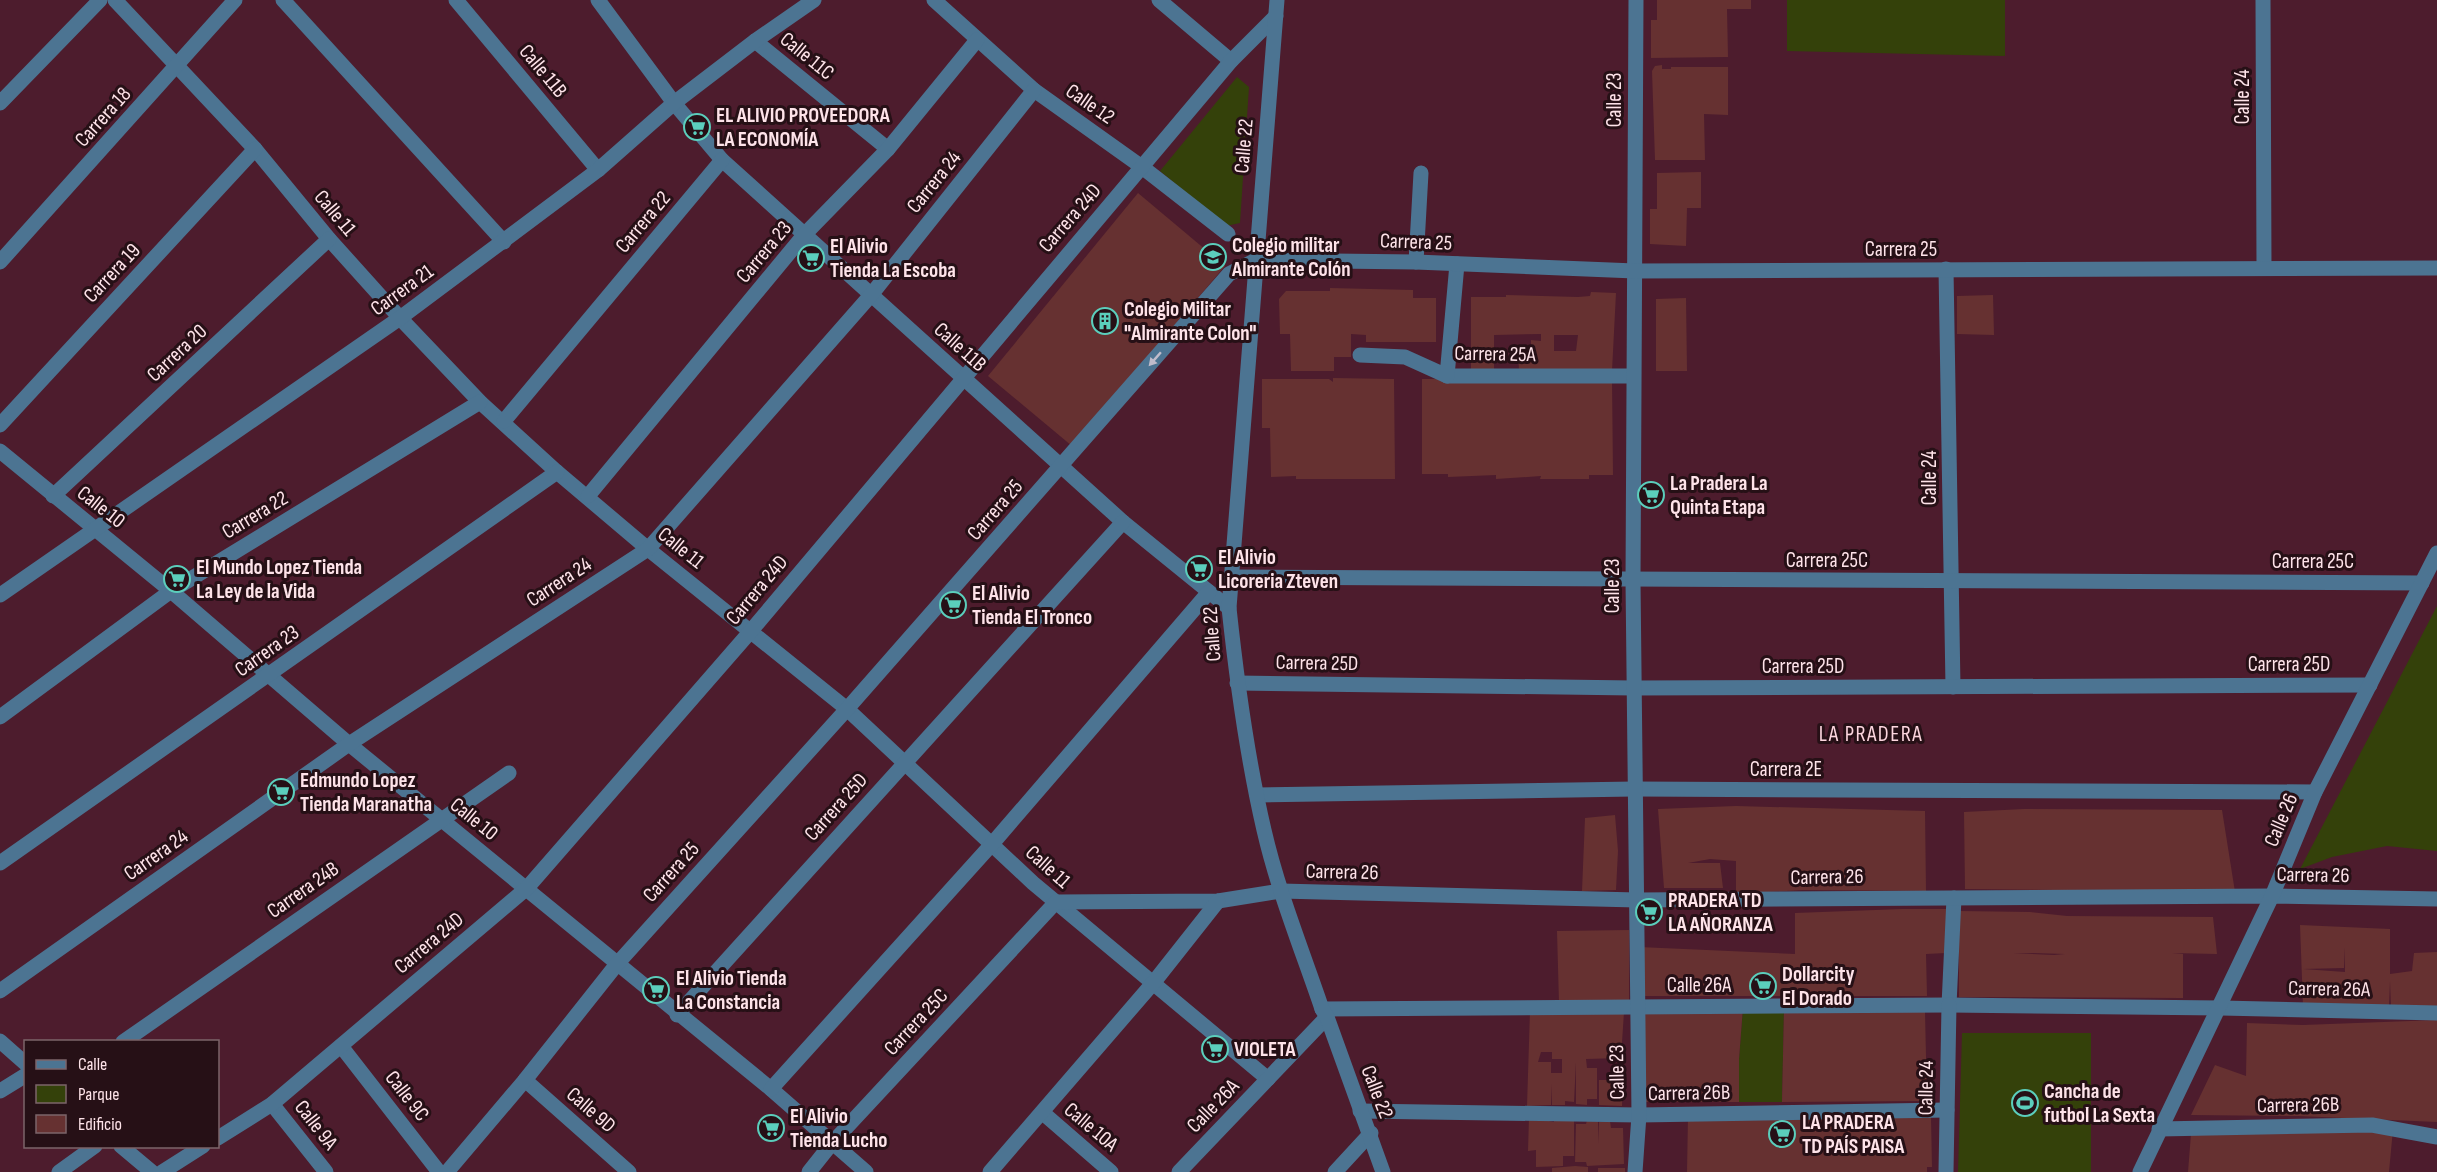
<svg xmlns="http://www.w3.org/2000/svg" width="2437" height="1172" font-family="'Sofia Sans Condensed',sans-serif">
<rect width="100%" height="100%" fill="#4d1c2d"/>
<g fill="#34410a">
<path d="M1787 0H2005V56L1787 51Z"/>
<path d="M1237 77 1249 87 1240 223 1226 226 1160 171Z"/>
<path d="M2437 606V851L2387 846 2332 857 2300 869Z"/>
<path d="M1743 1007 1784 1010 1782 1102H1739V1059Z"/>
<path d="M1962 1033H2091V1172H1958Z"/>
</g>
<g fill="#663131" fill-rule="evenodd">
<path d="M1657 0H1751V9H1727L1728 57 1651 58V20H1657Z"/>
<path d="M1662 65V69H1671V67H1728V115L1704 114 1705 160H1655L1652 71 1655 66Z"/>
<path d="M1701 172V208H1687L1686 246 1650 244V209H1657V173Z"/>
<path d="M1138 193 1225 266 1072 446 988 376Z"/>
<path d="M1330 288 1413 290V298H1436V342H1366V335L1351 334V357H1334V371H1291L1290 334H1280L1279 299 1286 291H1330Z"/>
<path d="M1591 292 1616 293 1612 371 1519 372 1518 346H1531V340L1541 341V334L1494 335V371L1471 370V297H1506V295L1578 297 1590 296ZM1554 335H1578L1576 351H1554Z"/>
<path d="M1993 295 1994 335 1957 334V296Z"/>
<path d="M1686 298 1687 371H1656V299Z"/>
<path d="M1333 378 1394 379 1395 479H1296V476L1271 477 1270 428H1262V379H1329L1333 382Z"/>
<path d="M1612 378 1613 475H1589V479H1540L1541 476 1496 479V475L1448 477V474H1422V379Z"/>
<path d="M1736 806 1925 811 1926 891 1803 890 1736 894V861L1710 859 1688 863H1720L1723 888H1664L1658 809Z"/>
<path d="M2024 809 2222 810 2235 892 1965 889 1964 812Z"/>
<path d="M1615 815 1618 851 1616 890 1582 891 1585 818Z"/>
<path d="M1902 909H1946V953L1926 954 1927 996H1640L1639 947 1795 954V913Z"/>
<path d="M1959 911 2030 912 2067 916 2213 917 2217 954 2172 953 2183 954V998L1959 997ZM2013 953H2031L2065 954 2054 955Z"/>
<path d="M2300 925 2390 929V974L2412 971 2414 953 2437 952V1009L2391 1007 2390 981 2389 1007 2303 1006ZM2345 947V972L2303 969 2344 968Z"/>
<path d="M1629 930V1003H1559L1557 931Z"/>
<path d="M1743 1007 1739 1059V1102H1643L1639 1008Z"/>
<path d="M1784 1010 1925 1012 1927 1101 1782 1102Z"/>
<path d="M1530 1011 1624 1012 1621 1058 1586 1059 1587 1068H1597V1099H1587V1105L1576 1104V1062L1574 1102 1565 1101V1105H1552L1551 1084V1105L1527 1106ZM1541 1052H1552V1059H1562V1073H1551V1062H1538Z"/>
<path d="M2437 1020V1122L2298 1116 2191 1115 2215 1065 2246 1076 2247 1023 2303 1025Z"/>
<path d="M1599 1080H1623L1622 1106 1599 1105Z"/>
<path d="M1688 1116 1931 1117 1932 1167H1927V1172H1687Z"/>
<path d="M1529 1117 1554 1122V1119L1574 1118V1156H1563V1166L1536 1167V1150L1528 1151Z"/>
<path d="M1587 1120 1598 1121V1144L1599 1122 1610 1121 1611 1128H1623L1624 1164 1587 1166 1586 1162H1575L1576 1124H1586Z"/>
<path d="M2393 1129 2389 1172H2188L2191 1134Z"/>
<path d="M1575 1166 1588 1167V1172H1552V1168Z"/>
<rect x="1598" y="1168" width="27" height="4"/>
</g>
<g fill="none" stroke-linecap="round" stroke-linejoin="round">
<g stroke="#4c7492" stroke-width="15">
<path d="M1946 269 1953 687"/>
<path d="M1447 376H1633"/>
<path d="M1232 577 2422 583"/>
<path d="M1237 683 1633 688 2370 685"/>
<path d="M1257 795 1634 789 2315 792"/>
<path d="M1949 1005 1954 898"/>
<path d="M1322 1009 1949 1005 2221 1008"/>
<path d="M1360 1111 1639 1115 1947 1110"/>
</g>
<g stroke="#4c7492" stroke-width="15">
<path d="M115 0 255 149 329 239 400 318 480 402 557 472 648 549 847 709 1033 883 1268 1079"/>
<path d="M283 0 504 242"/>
<path d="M456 0 598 170"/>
<path d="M598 0 674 103 722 160 1123 522 1229 608"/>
<path d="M934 0 1034 90 1142 167 1228 234"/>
<path d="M1159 0 1231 61"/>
<path d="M2263 0 2264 267"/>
<path d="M755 41 888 149"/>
<path d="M0 103 100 0"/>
<path d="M0 262 235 0"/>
<path d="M1416 262 1421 173"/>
<path d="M1360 355 1405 357 1447 376 1457 264"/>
<path d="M504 421 722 160"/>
<path d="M0 425 255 149"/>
<path d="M0 451 171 591 349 744 771 1089 866 1172"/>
<path d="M53 496 329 239"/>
<path d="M588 496 804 235 888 149 977 40"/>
<path d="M0 595 400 318 598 170 674 103 755 41 814 0"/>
<path d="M0 717 171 591 480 402"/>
<path d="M0 863 557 472"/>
<path d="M0 991 349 744 648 549 871 295 1034 90"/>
<path d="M2221 1008 2437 1013"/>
<path d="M677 1015 1123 522"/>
<path d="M0 1041 26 1064"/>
<path d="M123 1042 509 773"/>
<path d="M341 1046 439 1172"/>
<path d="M525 1080 629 1172"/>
<path d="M771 1089 992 844 1209 592"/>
<path d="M0 1091 26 1075"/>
<path d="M272 1104 326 1172"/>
<path d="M1043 1113 1111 1172"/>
<path d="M2159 1129 2372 1125 2437 1137"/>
<path d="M218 1138 272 1104 527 888 750 632 1231 61 1276 16"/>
<path d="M121 1146 152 1172"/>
<path d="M59 1172 95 1146"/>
<path d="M162 1172 203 1146"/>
<path d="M447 1172 525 1080 617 964 847 709 1229 274 1256 260"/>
<path d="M809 1172 832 1143 1056 902 1218 901 1281 891 1637 900 2272 896 2437 899"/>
<path d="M990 1172 1154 982 1218 901"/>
<path d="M1179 1172 1327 1017"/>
<path d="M1335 1172 1371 1133"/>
<path d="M1635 1172 1639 1115 1633 581 1636 0"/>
<path d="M1946 1172 1949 1005"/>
<path d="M2140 1172 2272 896 2315 792 2437 553"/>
</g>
<g stroke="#4c7492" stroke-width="15">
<path d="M1277 0 1229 608C1237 683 1247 757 1264 830 1278 891 1302 950 1322 1009L1327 1017 1383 1172"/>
<path d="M1256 260 1416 262 1635 271 2437 268"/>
</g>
</g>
<defs><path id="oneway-solid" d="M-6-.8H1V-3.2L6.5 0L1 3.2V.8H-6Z" transform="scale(1.5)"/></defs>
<use fill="#c0bccb" href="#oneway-solid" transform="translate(1155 359) rotate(131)"/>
<defs>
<symbol id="supermarket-ring" viewBox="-11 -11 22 22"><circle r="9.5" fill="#261016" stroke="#5bcebc" stroke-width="1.5"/><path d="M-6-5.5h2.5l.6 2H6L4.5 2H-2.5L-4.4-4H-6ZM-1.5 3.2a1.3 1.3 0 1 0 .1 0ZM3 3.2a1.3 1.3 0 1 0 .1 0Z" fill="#5bcebc"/></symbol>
<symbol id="university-ring" viewBox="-11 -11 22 22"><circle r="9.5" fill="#261016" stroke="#5bcebc" stroke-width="1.5"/><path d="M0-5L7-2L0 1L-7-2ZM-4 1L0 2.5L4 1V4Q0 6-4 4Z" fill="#5bcebc"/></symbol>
<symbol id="building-ring" viewBox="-11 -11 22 22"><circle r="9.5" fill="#261016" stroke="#5bcebc" stroke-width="1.5"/><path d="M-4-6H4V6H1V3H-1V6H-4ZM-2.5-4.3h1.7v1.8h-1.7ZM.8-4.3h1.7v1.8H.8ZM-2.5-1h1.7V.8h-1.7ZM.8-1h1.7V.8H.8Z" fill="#5bcebc"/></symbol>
<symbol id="stadium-ring" viewBox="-11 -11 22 22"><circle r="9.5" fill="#261016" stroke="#5bcebc" stroke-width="1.5"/><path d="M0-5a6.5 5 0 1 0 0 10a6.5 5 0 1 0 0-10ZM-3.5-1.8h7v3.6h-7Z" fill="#5bcebc"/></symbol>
</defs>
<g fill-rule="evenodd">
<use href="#supermarket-ring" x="682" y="112" width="30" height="30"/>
<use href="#university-ring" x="1198" y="242" width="30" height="30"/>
<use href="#supermarket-ring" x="796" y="243" width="30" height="30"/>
<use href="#building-ring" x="1090" y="306" width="30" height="30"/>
<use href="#supermarket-ring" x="1636" y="480" width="30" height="30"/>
<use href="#supermarket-ring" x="1184" y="554" width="30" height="30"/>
<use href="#supermarket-ring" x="162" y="564" width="30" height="30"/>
<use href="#supermarket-ring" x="938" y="590" width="30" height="30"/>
<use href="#supermarket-ring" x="266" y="777" width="30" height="30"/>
<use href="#supermarket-ring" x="1634" y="897" width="30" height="30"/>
<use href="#supermarket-ring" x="1748" y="971" width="30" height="30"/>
<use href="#supermarket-ring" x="641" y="975" width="30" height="30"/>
<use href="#supermarket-ring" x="1200" y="1034" width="30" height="30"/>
<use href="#stadium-ring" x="2010" y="1088" width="30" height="30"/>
<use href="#supermarket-ring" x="756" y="1113" width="30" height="30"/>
<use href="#supermarket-ring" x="1767" y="1119" width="30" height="30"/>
</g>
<g text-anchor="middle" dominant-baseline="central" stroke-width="6" stroke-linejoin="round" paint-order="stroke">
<g font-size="21" fill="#fee3e9" stroke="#261016">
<text transform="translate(807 56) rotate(39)">Calle 11C</text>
<text transform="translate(543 71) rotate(50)">Calle 11B</text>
<text transform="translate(2242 97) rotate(-90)">Calle 24</text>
<text transform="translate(1614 100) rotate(-90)">Calle 23</text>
<text transform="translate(1090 104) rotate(35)">Calle 12</text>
<text transform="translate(103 117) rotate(-48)">Carrera 18</text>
<text transform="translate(1244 146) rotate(-85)">Calle 22</text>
<text transform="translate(934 182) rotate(-51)">Carrera 24</text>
<text transform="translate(335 213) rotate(50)">Calle 11</text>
<text transform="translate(1070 218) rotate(-49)">Carrera 24D</text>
<text transform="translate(643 222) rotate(-50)">Carrera 22</text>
<text transform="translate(1416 242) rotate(2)">Carrera 25</text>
<text x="1901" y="249">Carrera 25</text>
<text transform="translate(764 252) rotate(-50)">Carrera 23</text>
<text transform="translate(112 273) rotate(-47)">Carrera 19</text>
<text transform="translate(402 290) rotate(-36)">Carrera 21</text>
<text transform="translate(960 347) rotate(42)">Calle 11B</text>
<text transform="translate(177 353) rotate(-43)">Carrera 20</text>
<text transform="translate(1495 354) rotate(1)">Carrera 25A</text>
<text transform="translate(1929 478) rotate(-90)">Calle 24</text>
<text transform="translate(101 507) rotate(38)">Calle 10</text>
<text transform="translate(995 510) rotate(-49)">Carrera 25</text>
<text transform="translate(255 515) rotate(-31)">Carrera 22</text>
<text transform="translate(681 548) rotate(39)">Calle 11</text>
<text x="1827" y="560">Carrera 25C</text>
<text x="2313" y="561">Carrera 25C</text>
<text transform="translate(559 582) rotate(-33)">Carrera 24</text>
<text transform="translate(1612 586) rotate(-90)">Calle 23</text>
<text transform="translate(757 590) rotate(-50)">Carrera 24D</text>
<text transform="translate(1212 634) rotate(-94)">Calle 22</text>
<text transform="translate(267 651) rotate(-35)">Carrera 23</text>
<text transform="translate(1317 663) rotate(1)">Carrera 25D</text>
<text x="2289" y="664">Carrera 25D</text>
<text x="1803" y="666">Carrera 25D</text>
<text x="1786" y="769">Carrera 2E</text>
<text transform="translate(836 807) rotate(-48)">Carrera 25D</text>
<text transform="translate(474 819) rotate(39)">Calle 10</text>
<text transform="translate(2281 820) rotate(-67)">Calle 26</text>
<text transform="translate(156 855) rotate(-35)">Carrera 24</text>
<text transform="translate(1048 867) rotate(42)">Calle 11</text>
<text transform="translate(671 872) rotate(-48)">Carrera 25</text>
<text transform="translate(1342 872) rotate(1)">Carrera 26</text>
<text transform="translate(2313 875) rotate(1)">Carrera 26</text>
<text transform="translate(1827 877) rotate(-1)">Carrera 26</text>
<text transform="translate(303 890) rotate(-35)">Carrera 24B</text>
<text transform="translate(429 943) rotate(-40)">Carrera 24D</text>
<text x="1699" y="985">Calle 26A</text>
<text transform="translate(2329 989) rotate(1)">Carrera 26A</text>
<text transform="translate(916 1022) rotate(-47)">Carrera 25C</text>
<text transform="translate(1617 1072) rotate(-91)">Calle 23</text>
<text transform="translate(1926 1088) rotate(-89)">Calle 24</text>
<text transform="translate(1377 1092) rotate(69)">Calle 22</text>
<text transform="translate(1689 1093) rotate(-1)">Carrera 26B</text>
<text transform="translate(407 1096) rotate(52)">Calle 9C</text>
<text transform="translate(2298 1105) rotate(-1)">Carrera 26B</text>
<text transform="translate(1213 1106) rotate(-46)">Calle 26A</text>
<text transform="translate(591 1110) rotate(41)">Calle 9D</text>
<text transform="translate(316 1125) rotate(52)">Calle 9A</text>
<text transform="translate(1091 1127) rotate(40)">Calle 10A</text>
</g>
<g font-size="21" font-weight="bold" fill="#fee3e9" stroke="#261016" text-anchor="start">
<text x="716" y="115">EL ALIVIO PROVEEDORA<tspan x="716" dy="24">LA ECONOMÍA</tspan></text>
<text x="1232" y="245">Colegio militar<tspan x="1232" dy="24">Almirante Colón</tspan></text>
<text x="830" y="246">El Alivio<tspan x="830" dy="24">Tienda La Escoba</tspan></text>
<text x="1124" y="309">Colegio Militar<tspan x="1124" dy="24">"Almirante Colon"</tspan></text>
<text x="1670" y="483">La Pradera La<tspan x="1670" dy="24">Quinta Etapa</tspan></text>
<text x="1218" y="557">El Alivio<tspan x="1218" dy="24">Licoreria Zteven</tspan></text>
<text x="196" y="567">El Mundo Lopez Tienda<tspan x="196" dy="24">La Ley de la Vida</tspan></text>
<text x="972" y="593">El Alivio<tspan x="972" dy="24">Tienda El Tronco</tspan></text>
<text x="300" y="780">Edmundo Lopez<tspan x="300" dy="24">Tienda Maranatha</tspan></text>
<text x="1668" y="900">PRADERA TD<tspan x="1668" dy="24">LA AÑORANZA</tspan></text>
<text x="1782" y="974">Dollarcity<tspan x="1782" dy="24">El Dorado</tspan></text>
<text x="676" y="978">El Alivio Tienda<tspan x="676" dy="24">La Constancia</tspan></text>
<text x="1234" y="1049">VIOLETA</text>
<text x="2044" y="1091">Cancha de<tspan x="2044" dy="24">futbol La Sexta</tspan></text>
<text x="790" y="1116">El Alivio<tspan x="790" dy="24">Tienda Lucho</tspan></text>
<text x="1802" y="1122">LA PRADERA<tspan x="1802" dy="24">TD PAÍS PAISA</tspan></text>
</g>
<g font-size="22" letter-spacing="1.5" fill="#fdd6df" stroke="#261016">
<text x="1871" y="734">LA PRADERA</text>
</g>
</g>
<rect x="24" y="1040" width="195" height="108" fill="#261016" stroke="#7c646a" stroke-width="1.5"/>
<rect x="36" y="1060" width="30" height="9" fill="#4c7492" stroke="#7c646a" stroke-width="1.5"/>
<text x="78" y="1070" font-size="18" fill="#fee3e9">Calle</text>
<rect x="36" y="1085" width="30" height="18" fill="#34410a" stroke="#7c646a" stroke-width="1.5"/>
<text x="78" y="1100" font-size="18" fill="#fee3e9">Parque</text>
<rect x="36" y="1115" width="30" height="18" fill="#663131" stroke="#7c646a" stroke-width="1.5"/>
<text x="78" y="1130" font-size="18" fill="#fee3e9">Edificio</text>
</svg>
